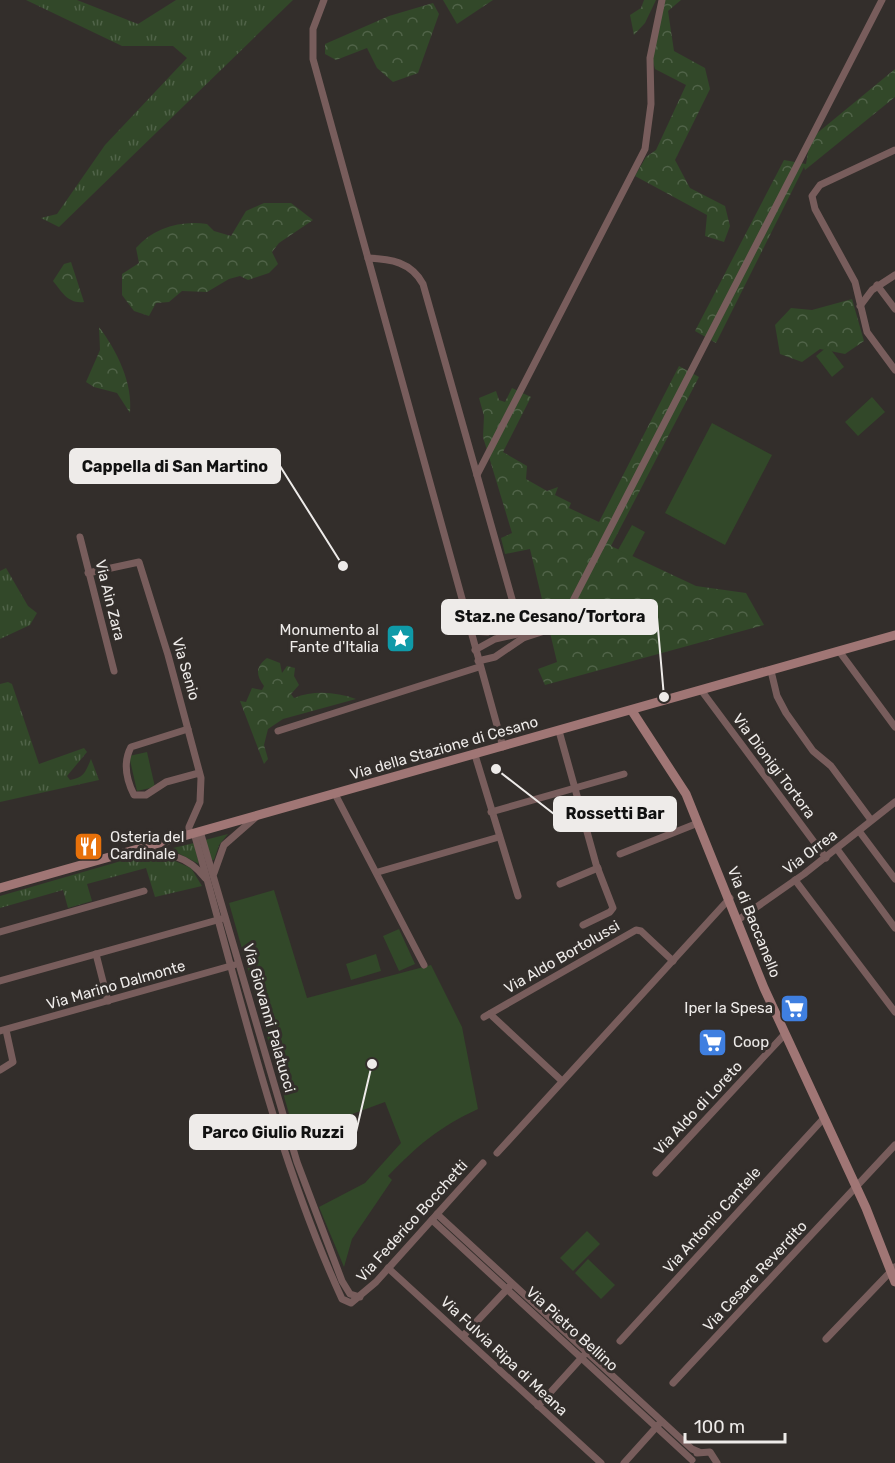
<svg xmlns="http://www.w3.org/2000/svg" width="895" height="1463" font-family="Rubik,sans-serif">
<defs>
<pattern id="grass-tufts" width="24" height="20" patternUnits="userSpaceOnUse" patternTransform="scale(1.5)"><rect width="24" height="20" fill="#324829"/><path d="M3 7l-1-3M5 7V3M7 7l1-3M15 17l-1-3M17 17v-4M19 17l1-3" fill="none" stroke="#506348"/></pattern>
<pattern id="forest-crowns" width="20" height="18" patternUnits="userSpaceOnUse" patternTransform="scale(1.5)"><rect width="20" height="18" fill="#324829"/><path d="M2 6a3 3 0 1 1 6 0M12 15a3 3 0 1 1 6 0" fill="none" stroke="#506348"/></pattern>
</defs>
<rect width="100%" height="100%" fill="#332e2b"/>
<g fill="url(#grass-tufts)">
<path d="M26 0H77L138 24 176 0H293L59 227 41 218 57 214 105 145 187 58 173 46H122Z"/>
<path d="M6 568 28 606 37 613 30 625 0 639V571Z"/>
<path d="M8 682 12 684 39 764 84 748 87 752 67 776 70 780C84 778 86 771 91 759L99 780 0 802V684Z"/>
<path d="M228 834 219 845 214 860H211L205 840Z"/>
<path d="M194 843 199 864 172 850 173 848Z"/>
<path d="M168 858 191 868 202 886 155 897 146 868 87 884 92 901 68 908 63 890 0 908V896L128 859Z"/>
</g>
<g fill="url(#forest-crowns)">
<path d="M443 0H493L457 24Z"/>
<path d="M644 0H656L645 23 634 35 630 15 641 8Z"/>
<path d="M665 0H681L668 11 674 51 705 68 710 89 675 160 690 188 725 206 730 226 724 242 705 236 707 215 635 176 646 157 656 150 686 85 655 69 651 54Z"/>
<path d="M433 3 439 14 418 73 393 82 377 68 367 48 336 60 325 54V44L389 16Z"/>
<path d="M895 69V97L805 170 804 167 716 343 695 331 784 160 806 164 810 139Z"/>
<path d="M264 203H291L313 220 279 243 272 252 278 264 269 273 248 280 240 276 229 279 207 292 182 291 169 302 156 303 149 316 134 311 122 295V274L139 263 136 248C153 228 181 220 207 224L214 231 231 236 246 211Z"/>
<path d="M71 262 84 302C68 304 62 292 53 281L64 264Z"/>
<path d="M852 299 864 341 845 354 820 349 802 362 780 354 775 325 791 308 812 310Z"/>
<path d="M99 327C117 351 133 383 130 413L117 393 94 387 86 382 100 350Z"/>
<path d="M679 366 699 377 611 546 696 586 746 593 764 625 545 685 538 669 557 662 530 549 505 554 501 538 512 533 483 437 484 416 479 398 496 391 499 400 505 402 512 388 531 397 503 452 527 466 526 479 547 491 558 487 555 495 571 503 569 508 599 522Z"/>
<path d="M267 658 280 663 282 673 287 666 295 668 294 676 299 685 291 694 294 698C314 690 336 692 356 699L283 719 268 729 264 745 268 759 264 764 240 701 246 702 252 688 262 690 264 686C256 675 255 667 267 658Z"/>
</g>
<g fill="#324829">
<path d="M828 346 844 367 832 377 816 356Z"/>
<path d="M872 397 885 412 858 436 845 422Z"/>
<path d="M712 423 772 455 725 545 665 513Z"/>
<path d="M632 525 645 532 632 557 618 550Z"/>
<path d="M147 752 155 787 137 791 129 756Z"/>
<path d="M274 890 307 998 431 965 462 1027 478 1109C439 1127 417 1146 388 1176L392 1180 352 1239 344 1267 319 1207 365 1183 401 1143 385 1102 295 1135 229 903Z"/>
<path d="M399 929 415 964 399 971 383 936Z"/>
<path d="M376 954 381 971 351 980 346 964Z"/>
<path d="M587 1231 600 1244 573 1271 560 1258Z"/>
<path d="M588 1259 615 1285 601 1299 575 1273Z"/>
</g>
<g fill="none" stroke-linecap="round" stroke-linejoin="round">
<g stroke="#785d5c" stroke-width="7">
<path d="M324 0 313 29V59L503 747"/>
<path d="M895 150 820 185 812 196 815 209 855 282 867 332 895 370"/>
<path d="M368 258C391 259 411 262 423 284L523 638"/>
<path d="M877 285 895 309"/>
<path d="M860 306 872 290 895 275"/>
<path d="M477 475 645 149 651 104 650 58 662 0"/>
<path d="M80 537 114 671"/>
<path d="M88 573 139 562 168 655 201 778 200 802 189 827V834"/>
<path d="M470 631 488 632 519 622"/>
<path d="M475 650 495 639 522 633"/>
<path d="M839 651 895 727"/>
<path d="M478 661 495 657 523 638 560 626 882 0"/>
<path d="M771 671 777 696 786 713 813 751 831 766 871 820"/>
<path d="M701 690 826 858"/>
<path d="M188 729 131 747C123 762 126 779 134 795H146L166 782 199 773"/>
<path d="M278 731 479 667"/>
<path d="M559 731 596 864 613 908 610 912 583 925"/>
<path d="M475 755 518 896"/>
<path d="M335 794 424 965"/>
<path d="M491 812 624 774"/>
<path d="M200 831 297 1162 342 1281 350 1294 360 1297"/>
<path d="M859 831 895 879"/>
<path d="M194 833C239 989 274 1151 342 1299L351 1303 376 1282 483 1163"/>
<path d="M837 849 895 928"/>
<path d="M137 851C165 853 187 854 205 878"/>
<path d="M620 854 698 823"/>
<path d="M378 872 499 837"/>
<path d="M214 873 224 845 256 817"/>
<path d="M795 880 895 1012"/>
<path d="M560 884 598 868"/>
<path d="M738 920 804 874 895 802"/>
<path d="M0 932 144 891"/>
<path d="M96 954 108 1001"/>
<path d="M0 981 221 919"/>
<path d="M490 1014 562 1081"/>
<path d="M484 1017 636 930 641 931 673 961"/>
<path d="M0 1031 234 965"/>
<path d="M0 1070 13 1062 6 1030"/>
<path d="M497 1153 730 898"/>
<path d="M656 1173 784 1035"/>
<path d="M437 1214 692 1449 699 1452"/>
<path d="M432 1220 692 1460"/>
<path d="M388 1268 601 1463"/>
<path d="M463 1336 511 1285"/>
<path d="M826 1339 895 1267"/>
<path d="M620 1341 824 1118"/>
<path d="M673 1383 895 1145"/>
<path d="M538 1406 585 1354"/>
<path d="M697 1453 710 1452 717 1463"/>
<path d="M624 1463 660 1423"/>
</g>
<g stroke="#a07675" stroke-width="9">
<path d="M632 711 686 794 764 988 866 1208 895 1282"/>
<path d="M0 888 895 635"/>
</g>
</g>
<defs>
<symbol id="sight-square" viewBox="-11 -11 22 22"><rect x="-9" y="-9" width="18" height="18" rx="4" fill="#0f9aa8" stroke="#332e2b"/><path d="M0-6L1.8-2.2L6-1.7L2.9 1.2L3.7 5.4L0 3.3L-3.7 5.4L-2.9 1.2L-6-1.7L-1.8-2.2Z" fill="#fff"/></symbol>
<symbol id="restaurant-square" viewBox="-11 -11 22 22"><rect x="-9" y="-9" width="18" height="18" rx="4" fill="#e8710a" stroke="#332e2b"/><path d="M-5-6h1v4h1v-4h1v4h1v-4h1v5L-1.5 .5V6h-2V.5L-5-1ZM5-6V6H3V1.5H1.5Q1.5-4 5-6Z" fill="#fff"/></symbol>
<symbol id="supermarket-square" viewBox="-11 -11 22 22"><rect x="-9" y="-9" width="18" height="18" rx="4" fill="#3f7fe0" stroke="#332e2b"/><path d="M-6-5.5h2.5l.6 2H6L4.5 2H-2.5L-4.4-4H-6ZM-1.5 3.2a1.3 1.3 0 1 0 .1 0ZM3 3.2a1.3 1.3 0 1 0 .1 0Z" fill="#fff"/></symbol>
</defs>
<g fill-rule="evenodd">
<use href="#sight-square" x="384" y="622" width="33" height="33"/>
<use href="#restaurant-square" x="72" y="830" width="33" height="33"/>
<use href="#supermarket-square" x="778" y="992" width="33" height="33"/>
<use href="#supermarket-square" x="696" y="1026" width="33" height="33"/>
</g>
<g text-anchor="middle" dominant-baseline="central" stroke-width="6" stroke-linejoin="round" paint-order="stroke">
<g font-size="15" fill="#eeebe9" stroke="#332e2b">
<text transform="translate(110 600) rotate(76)">Via Ain Zara</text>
<text transform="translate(186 669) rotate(74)">Via Senio</text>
<text transform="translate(444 748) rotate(-16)">Via della Stazione di Cesano</text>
<text transform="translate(774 766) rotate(53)">Via Dionigi Tortora</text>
<text transform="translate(810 852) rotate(-37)">Via Orrea</text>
<text transform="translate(754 922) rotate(68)">Via di Baccanello</text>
<text transform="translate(562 957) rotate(-30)">Via Aldo Bortolussi</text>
<text transform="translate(116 985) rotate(-16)">Via Marino Dalmonte</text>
<text transform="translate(269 1018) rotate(74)">Via Giovanni Palatucci</text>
<text transform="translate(698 1108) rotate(-47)">Via Aldo di Loreto</text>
<text transform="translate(712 1220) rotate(-48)">Via Antonio Cantele</text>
<text transform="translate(412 1221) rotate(-48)">Via Federico Bocchetti</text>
<text transform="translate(755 1276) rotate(-47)">Via Cesare Reverdito</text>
<text transform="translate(572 1329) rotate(42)">Via Pietro Bellino</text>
<text transform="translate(504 1356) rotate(43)">Via Fulvia Ripa di Meana</text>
</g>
<g font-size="15" fill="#eeebe9" stroke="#332e2b" text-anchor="end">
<text x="379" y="630">Monumento al<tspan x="379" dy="17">Fante d'Italia</tspan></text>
<text x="110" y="837" text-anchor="start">Osteria del<tspan x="110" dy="17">Cardinale</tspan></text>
<text x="773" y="1008">Iper la Spesa</text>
<text x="733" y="1042" text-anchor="start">Coop</text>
</g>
</g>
<path fill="none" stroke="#eeebe9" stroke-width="2" d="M343 566L280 466M664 697L657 617M496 769L554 814M372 1064L356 1132"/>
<g fill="#eeebe9" stroke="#332e2b" stroke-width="2">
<circle cx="343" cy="566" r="6"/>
<circle cx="664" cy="697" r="6"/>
<circle cx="496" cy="769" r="6"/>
<circle cx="372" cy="1064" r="6"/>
</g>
<g fill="#eeebe9" stroke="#eeebe9" stroke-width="2">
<rect x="70" y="449" width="210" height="34" rx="6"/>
<rect x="442" y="600" width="215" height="34" rx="6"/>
<rect x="554" y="797" width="122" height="34" rx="6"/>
<rect x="190" y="1115" width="166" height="34" rx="6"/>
</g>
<g font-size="16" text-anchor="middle" font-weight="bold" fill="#111">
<text x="175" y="472">Cappella di San Martino</text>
<text x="550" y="622">Staz.ne Cesano/Tortora</text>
<text x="615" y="819">Rossetti Bar</text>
<text x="273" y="1138">Parco Giulio Ruzzi</text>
</g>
<path d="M685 1433v9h100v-9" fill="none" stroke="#eeebe9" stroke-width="3"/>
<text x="694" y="1433" font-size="18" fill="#eeebe9" stroke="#332e2b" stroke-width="4.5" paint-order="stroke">100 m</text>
</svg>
